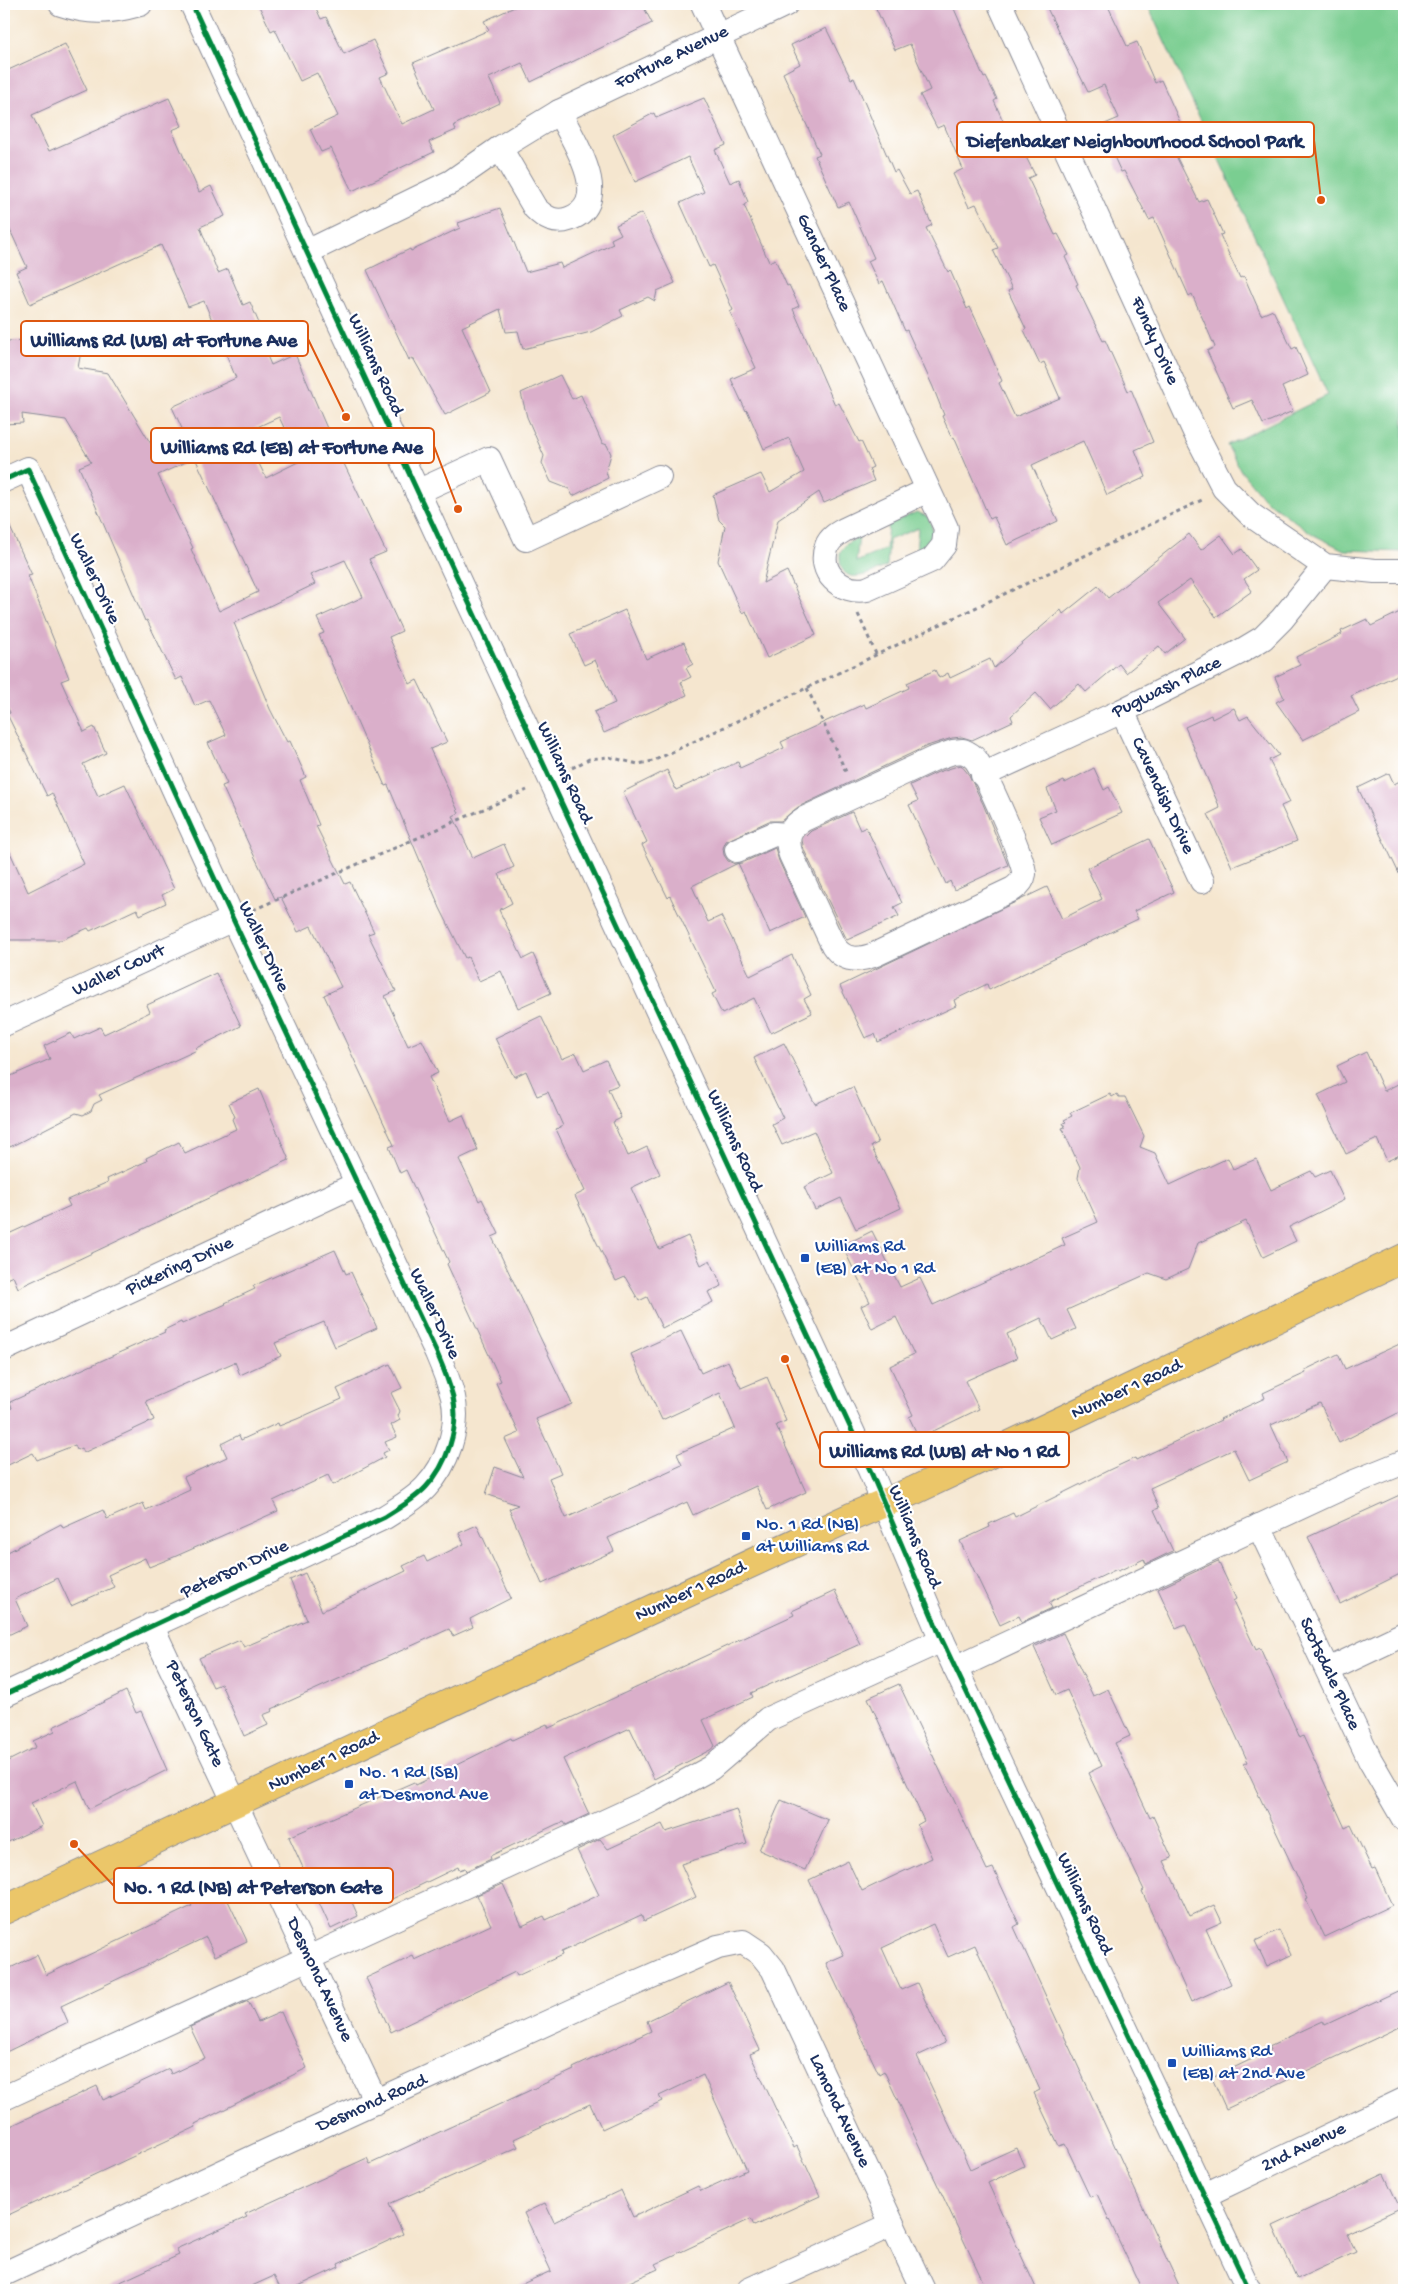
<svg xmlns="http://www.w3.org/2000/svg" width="1408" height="2294" font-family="'Gochi Hand',sans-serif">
<rect width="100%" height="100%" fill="#fff"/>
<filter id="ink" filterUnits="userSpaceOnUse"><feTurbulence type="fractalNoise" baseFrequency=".02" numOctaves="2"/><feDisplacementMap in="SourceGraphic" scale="10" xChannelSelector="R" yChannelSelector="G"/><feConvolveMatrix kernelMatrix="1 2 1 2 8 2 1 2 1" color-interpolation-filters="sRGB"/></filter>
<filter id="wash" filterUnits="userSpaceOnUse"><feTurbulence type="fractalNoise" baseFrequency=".0096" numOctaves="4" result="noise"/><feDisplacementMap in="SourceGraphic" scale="20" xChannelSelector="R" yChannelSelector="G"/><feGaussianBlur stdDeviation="1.12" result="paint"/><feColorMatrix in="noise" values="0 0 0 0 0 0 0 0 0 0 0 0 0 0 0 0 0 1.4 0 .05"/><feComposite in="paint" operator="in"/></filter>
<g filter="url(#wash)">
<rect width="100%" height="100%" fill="#f5e6cf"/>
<g fill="#7ace91" stroke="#4a7e78">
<path d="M1147 4H1404V552L1344 550 1314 535 1264 499 1241 471 1227 445 1328 395Z"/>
<path d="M917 512 928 517C936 533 935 546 916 552L918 528 889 540 887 566C868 575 838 589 840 553L846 544 859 537 856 562 886 549 888 524Z"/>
</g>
<g id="blocks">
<g fill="#daafca" fill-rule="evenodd">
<path d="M258 4H314L321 19 326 17 344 54 373 40 389 73 380 77 402 124 434 109 413 63 489 30 484 21 521 4H642L652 23 531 82 522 63 489 78 500 103 454 125 456 130 429 142 434 152 352 191 331 148 321 152 310 129 338 116 317 73 300 81 275 29 271 31Z"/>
<path d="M874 4H952L984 78 986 77 997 99 994 101 1019 156 1024 153 1035 175 1028 178 1055 235 1058 234 1069 255 1065 257 1078 284 1076 285 1103 341 1105 340 1128 391 1131 389 1153 442 1135 450 1146 477 1107 495 1083 441 1032 465 1058 521 1007 545 994 517 990 519 954 437 952 438 942 416 944 415 933 387 907 330 905 331 883 281 879 284 868 261 874 258 849 202 838 207 828 185 815 156 820 154 783 73 800 64 791 45 826 28 851 79 854 78 894 172 897 170 910 194 917 191 932 225 926 228 948 272 950 270 967 309 970 307 986 341 985 342 1002 381 999 383 1015 417 1060 398 1044 362 1040 364 1024 330 1026 329 1008 291 1012 289 993 250 998 248 976 204 969 207 953 174 963 169 944 125 937 128 920 95 930 90 910 44 895 50Z"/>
<path d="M1045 4H1107L1127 46 1137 42 1155 83 1161 80 1193 151 1177 158 1199 202 1207 199 1223 234 1220 235 1240 278 1244 276 1261 315 1273 310 1292 349 1296 347 1308 375 1282 387 1293 411 1263 424 1252 400 1233 408 1207 351 1215 347 1192 294 1189 296 1154 218 1149 220 1124 171 1121 172 1100 126 1119 118 1104 85 1088 92Z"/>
<path d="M65 44 87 90 32 115 49 151 169 98 182 126 172 130 199 192 211 186 225 216 200 227 218 273 228 269 243 305 250 302 261 328 256 330 271 365 295 354 326 426 386 552 369 559 402 631 389 637 410 684 417 680 447 742 430 749 459 813 453 816 473 858 504 844 514 867 499 874 512 903 499 910 523 959 533 954 551 993 518 1008 501 971 479 981 468 957 465 958 440 908 388 785 385 786 319 635 324 633 317 618 363 597 345 560 310 575 315 584 234 623 270 709 287 742 290 741 306 777 300 780 319 825 316 826 345 884 350 882 374 932 368 934 396 991 385 996 408 1046 422 1040 438 1073 429 1077 450 1121 463 1115 478 1150 459 1159 479 1201 482 1199 499 1234 492 1237 572 1404 536 1419 561 1473 549 1478 566 1518 682 1465 677 1454 735 1428 720 1393 662 1420 631 1354 681 1331 701 1373 728 1361 741 1388 767 1377 786 1421 776 1425 806 1492 767 1510 756 1486 693 1515 687 1502 608 1538 614 1551 542 1584 509 1509 518 1505 486 1494 495 1467 523 1477 505 1439 519 1433 496 1383 501 1381 447 1264 449 1262 406 1170 400 1173 389 1147 394 1145 324 995 341 987 311 926 298 932 281 897 275 899 250 847 222 786 227 784 208 743 226 735 209 700 195 706 182 677 176 680 147 620 145 621 79 467 91 462 66 420 22 414 23 423 4 424V347L7 346V341L27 340V343L81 351 78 368 108 373 154 449 185 435 172 407 236 378 204 301 188 307 161 245 30 304 16 272 27 267 4 217V72ZM279 417 300 461 266 478 244 433ZM195 458 258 592 219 611 191 549 193 548 158 475Z"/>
<path d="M704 98 726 145 715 150 730 183 739 179 748 202 744 205 769 262 775 259 787 286 789 285 799 306 793 309 835 405 839 403 859 442 861 441 873 467 869 469 874 481 824 503 819 492 778 520 763 583 787 571 816 635 767 658 746 611 742 613 718 561 725 526 719 520 713 495 761 474 770 492 804 472 789 438 764 449 747 410 746 411 731 379 756 368 730 312 733 310 713 265 709 267 680 203 704 192 688 157 635 182 613 135 654 113 656 118Z"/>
<path d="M500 208 526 272 560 263 562 268 613 244 611 239 621 234 616 225 642 213 675 283 657 291 655 301 648 297 620 310 623 316 591 332 523 349 518 331 506 332 500 309 462 327 491 392 445 415 413 358 409 360 367 270 410 249 411 251 460 228 458 223Z"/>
<path d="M560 375 572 399 581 395 602 443 607 445 611 454 606 472 608 478 573 496 569 489 551 482 542 463 544 456 527 417 521 393Z"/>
<path d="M4 514 32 575 28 576 69 678 61 681 84 732 94 727 106 753 83 764 98 796 125 784 174 889 162 895 166 903 140 915 137 909 90 931 88 928 61 940H4V839L28 892 84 864 52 793 47 796 7 714 10 713 4 699Z"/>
<path d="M1189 534 1201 550 1221 535 1235 554 1242 549 1257 570 1244 579 1252 591 1216 617 1190 580 1158 603 1185 638 1165 654 1159 646 1126 673 1119 664 1086 692 1079 684 1050 709 1036 693 1011 716 1013 721 972 740 962 737 952 738 927 746 798 807 781 821H769L726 841 723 848 724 855 728 861 735 864 742 863 775 848 779 861 805 917 770 933 738 863 692 886 708 922 721 916 750 976 792 955 811 995 804 999 812 1013 771 1033 754 998 722 1014 712 994 716 992 670 896 668 898 642 845 647 842 623 792 667 770 676 790 738 762 740 768 784 748 781 742 864 704 866 708 909 688 907 683 935 670 939 678 948 673 950 678 990 659 994 668 1061 610 1063 614 1098 586 1108 598Z"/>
<path d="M625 610 646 659 684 642 693 664 686 668 691 677 681 682 687 695 604 733 594 712 615 703 595 660 584 665 570 634Z"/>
<path d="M1404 610V672L1351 696 1359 712 1303 740 1276 702 1284 698 1275 677 1300 665 1296 657 1342 634 1341 631 1367 619 1371 626Z"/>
<path d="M1234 708 1240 720 1248 716 1279 755 1269 760 1290 802 1281 806 1297 841 1232 867 1208 814 1220 808 1185 727 1211 715 1212 719Z"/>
<path d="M961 765 969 775 983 804 1008 865 954 890 950 881 946 884 909 805 918 801 910 785 938 772Z"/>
<path d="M1094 768 1104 790 1109 787 1122 813 1052 845 1039 817 1056 810 1047 789 1064 781 1065 783Z"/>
<path d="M1389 773 1394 784 1404 779V884L1358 788Z"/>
<path d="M852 812 860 830 866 827 902 903 894 907 899 916 847 940 804 850 802 840 811 831Z"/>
<path d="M1149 839 1174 892 1134 911 1138 919 989 990 987 984 954 1000 956 1006 878 1042 875 1034 865 1038 840 986 1047 887 1062 919 1102 899 1087 868Z"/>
<path d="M216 973 241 1026 196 1048 197 1050 99 1095 102 1100 94 1104 91 1111 83 1115 76 1113 10 1147 4 1134V1079L50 1059 44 1046 71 1033 74 1039 100 1027 104 1034 150 1012 147 1005Z"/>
<path d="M541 1016 562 1059 576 1053 584 1070 606 1060 618 1085 608 1089 621 1118 613 1122 628 1156 647 1147 660 1174 631 1188 659 1249 688 1236 701 1265 710 1260 722 1286 708 1292 713 1302 662 1328 647 1297 639 1301 625 1277 616 1281 594 1237 575 1196 585 1191 556 1129 563 1126 548 1092 537 1096 526 1071 514 1077 495 1038Z"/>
<path d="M784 1043 815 1104 853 1087 878 1143 871 1146 901 1208 856 1229 841 1198 815 1210 804 1187 833 1173 814 1131 782 1145 772 1124 783 1118 754 1058Z"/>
<path d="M1366 1052 1384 1091 1404 1081V1153L1387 1161 1377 1139 1346 1154 1318 1095 1345 1082 1337 1066Z"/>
<path d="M259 1089 289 1160 18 1288 13 1276 4 1280V1236L70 1206 67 1200 108 1182 107 1179 147 1161 146 1158 179 1142 185 1153 236 1129 232 1119 235 1117 229 1103Z"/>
<path d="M1110 1094 1112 1097 1117 1094 1119 1097H1125L1144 1136 1140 1147 1155 1153 1170 1185 1228 1158 1233 1169 1256 1159 1271 1190 1311 1171 1315 1177 1330 1170 1344 1200 1289 1227 1296 1241 1263 1257 1246 1221 1198 1243 1188 1269 1166 1279 1149 1273 1067 1310 1076 1329 1052 1340 1041 1318 1007 1334 1017 1358 965 1381 979 1409 919 1438 909 1417 913 1415 890 1366 914 1354 896 1317 872 1329 861 1306 870 1302 842 1246 872 1231 900 1287 920 1278 933 1305 1065 1245 1062 1238 1098 1222 1078 1178 1080 1167 1062 1128 1065 1127 1063 1123 1066 1122 1064 1120 1072 1116 1070 1113Z"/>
<path d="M335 1250 346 1274 351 1272 377 1328 335 1347 324 1322 275 1343 281 1356 240 1375 235 1362 146 1401 154 1420 83 1453 81 1448 77 1450 75 1445 37 1460 33 1453 4 1467V1412L12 1408 10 1402 165 1332 164 1330 181 1322 182 1324 226 1304 225 1303 255 1289 253 1286Z"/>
<path d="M1404 1342V1410L1339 1443 1320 1403 1271 1425 1288 1462 1249 1480 1234 1449 1150 1488 1159 1508 1154 1510 1173 1551 1146 1564 1144 1559 1118 1571 1117 1569 1053 1600 1049 1603 1052 1608 1022 1622 1019 1616 1000 1625 960 1541 990 1527 989 1524 1013 1513 1015 1517 1109 1470 1135 1458 1136 1460 1221 1420 1220 1419 1265 1398 1263 1393 1306 1373 1305 1370 1338 1354 1345 1369Z"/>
<path d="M390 1364 402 1388 391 1393 400 1411 398 1416 400 1420 391 1425 397 1437 385 1442 389 1450 383 1453 385 1457 333 1485 328 1475 273 1501 278 1511 174 1557 149 1567 145 1558 108 1575 114 1587 71 1606 58 1578 15 1599 27 1626 4 1637V1554L61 1524 63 1528 103 1510 107 1519 143 1503 146 1510 190 1490 184 1477 227 1457 221 1444 239 1435 241 1440 278 1423 279 1426 297 1419 342 1399 337 1389Z"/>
<path d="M1404 1493V1572L1340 1604 1308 1537Z"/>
<path d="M477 1525 511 1598 470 1619 473 1627 453 1636 449 1629 272 1709 273 1711 263 1715 268 1725 244 1736 221 1684 213 1687 199 1658 240 1640 244 1647 307 1620 290 1580 305 1573 322 1611 406 1571 403 1566 424 1556 427 1562 464 1544 459 1533Z"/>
<path d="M1218 1561 1236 1599 1233 1601 1256 1650 1260 1648 1300 1738 1303 1736 1345 1828 1351 1825 1372 1869 1375 1868 1392 1905 1324 1937 1306 1900 1308 1899 1244 1764 1248 1762 1185 1624 1176 1628 1158 1589Z"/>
<path d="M835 1591 860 1644 751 1693 753 1697 703 1720 715 1746 710 1750 654 1779 630 1728 563 1759 589 1814 566 1825 564 1822 557 1824 490 1856 491 1859 466 1871 465 1868 459 1870 458 1867 392 1899 385 1884 351 1900 358 1916 331 1929 289 1837 414 1782 416 1785 511 1738 512 1740 547 1724 549 1728 794 1615 792 1611Z"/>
<path d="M1063 1633 1093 1696 1108 1689 1130 1736 1115 1743 1150 1818 1153 1816 1172 1858 1164 1861 1190 1916 1214 1905 1222 1922 1206 1929 1231 1984 1191 2002 1142 1891 1144 1890 1088 1773 1102 1766 1067 1690 1056 1695 1034 1647Z"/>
<path d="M899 1684 987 1870 993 1868 1019 1924 1014 1927 1181 2290H1142L1097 2194 1090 2197 1065 2144 1059 2146 1034 2093 1040 2090 975 1945 948 1957 933 1924 882 1948 901 1990 917 1983 945 2043 917 2056 970 2169 1016 2148 1024 2166 988 2183 1037 2290H987L884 2071 879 2074 826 1963 844 1955 809 1880 848 1861 862 1891 932 1858 917 1825 924 1821 868 1698Z"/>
<path d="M126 1691 136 1713 141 1711 167 1770 89 1809 77 1781 31 1803 42 1826 4 1844V1763L36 1747 33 1741 55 1731 53 1727Z"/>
<path d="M781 1800 828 1820 805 1870 759 1850Z"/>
<path d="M736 1809 747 1844 681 1864 696 1897 644 1921 641 1915 561 1952 562 1955 517 1976 515 1972 391 2032 366 1978 413 1956 415 1960 491 1925 477 1895 503 1884 522 1926 544 1916 546 1920 599 1895 577 1850 600 1839 608 1849 662 1824 666 1832Z"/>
<path d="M222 1888 247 1941 215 1956 206 1937 61 2006 68 2022 4 2053V1971L37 1955 46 1975 192 1906 190 1903Z"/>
<path d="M1279 1930 1291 1955 1267 1966 1255 1941Z"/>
<path d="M728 1982 760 2050 750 2054 794 2148 797 2146 820 2196 754 2226 751 2219 655 2264 658 2269 612 2290H509L551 2271 524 2213 545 2203 554 2222 621 2190 633 2217 698 2186 701 2191 747 2170 703 2075 659 2096 662 2101 602 2129 590 2104 514 2139 518 2147 389 2204 403 2234 338 2264 339 2267 290 2290H281L274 2276 243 2290H103L179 2255 176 2249 247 2217 245 2214 367 2158 370 2164 574 2070 573 2068 651 2031 647 2021Z"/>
<path d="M1404 1988V2025L1226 2109 1212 2078 1271 2050 1269 2046 1323 2021 1325 2025Z"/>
<path d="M248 2001 258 2022 281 2012 307 2068 195 2124 196 2127 4 2217V2129L97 2086 103 2100 169 2069 171 2074 205 2058 190 2027Z"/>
<path d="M1384 2174 1400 2208 1347 2233 1356 2252 1297 2279 1273 2226Z"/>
</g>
</g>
</g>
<g filter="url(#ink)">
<use href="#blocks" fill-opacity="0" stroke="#888a96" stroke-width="1"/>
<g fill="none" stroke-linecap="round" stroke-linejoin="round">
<defs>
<g id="minor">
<path d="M61 4C90 14 111 12 140 4"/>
<path d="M192 4 870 1470 942 1640 1249 2290"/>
<path d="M703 4 946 528 944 545 932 560 867 589C841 594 817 572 827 546 830 538 837 534 844 530L928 490"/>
<path d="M1000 4 1195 432 1224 488 1251 515 1325 566 1375 571H1404"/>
<path d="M500 148 535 208C545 218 555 224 569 219 616 202 572 139 559 112"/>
<path d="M307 252 451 182 500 148 559 112 786 4"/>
<path d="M4 480 28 469 233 919 437 1353C443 1367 449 1382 453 1397 460 1427 447 1465 426 1487 415 1499 399 1508 385 1517L4 1695"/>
<path d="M417 492 489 459 526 539 659 477"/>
<path d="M1122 711 1202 881"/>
<path d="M963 751C968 753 972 755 976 760 985 773 1025 860 1024 874 1023 881 1019 885 1013 889L876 954C859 961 844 962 833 945L791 855C785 838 789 828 804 819L933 759 953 752Z"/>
<path d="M983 775 1122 711 1238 653 1263 638 1282 619 1325 566"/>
<path d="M737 850 774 834 788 835"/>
<path d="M4 1024 233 919"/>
<path d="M4 1349 357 1184"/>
<path d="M1259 1526 1370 1760 1404 1819"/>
<path d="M151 1625 376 2102"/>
<path d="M955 1668 1352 1483 1404 1462"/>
<path d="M1328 1670 1404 1634"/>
<path d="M4 2098 652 1800 711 1768 768 1719 942 1640"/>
<path d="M1205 2195 1404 2100"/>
<path d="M4 2274 265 2152 608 1995 718 1947 743 1942 761 1954 773 1969 923 2290"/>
<path d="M749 2290 891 2225"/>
</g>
<path id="major" d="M4 1910 851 1517 915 1490 1404 1258"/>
</defs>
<use href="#minor" stroke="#888a96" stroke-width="26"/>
<use href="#major" stroke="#888a96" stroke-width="30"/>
<g stroke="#888a96" stroke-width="3" stroke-dasharray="4 4" stroke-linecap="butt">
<path d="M858 614 876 654"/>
<path d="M807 688 847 774"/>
<path d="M572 768 589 759 609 757 638 764 653 761 1204 499"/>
<path d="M253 910 527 790"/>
</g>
<use href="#minor" stroke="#fff" stroke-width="24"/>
<use href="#major" stroke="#ebc669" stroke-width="28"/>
<defs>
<g id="cycleway">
<path d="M192 4 870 1470 942 1640 1249 2290"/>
<path d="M4 480 28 469 233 919 437 1353C443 1367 449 1382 453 1397 460 1427 447 1465 426 1487 415 1499 399 1508 385 1517L4 1695"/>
</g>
</defs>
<use href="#cycleway" stroke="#fff" stroke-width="8"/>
<use href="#cycleway" stroke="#00873e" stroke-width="5"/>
</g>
</g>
<g fill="#1a4fb4" stroke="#fff" stroke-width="2">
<rect x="800" y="1253" width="10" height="10" rx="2.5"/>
<rect x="741" y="1531" width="10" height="10" rx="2.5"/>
<rect x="344" y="1779" width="10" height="10" rx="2.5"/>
<rect x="1167" y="2058" width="10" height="10" rx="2.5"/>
</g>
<g text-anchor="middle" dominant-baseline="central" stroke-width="4.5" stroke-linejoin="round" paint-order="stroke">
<g font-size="19" fill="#1b2f5e" stroke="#fff">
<text transform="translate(672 58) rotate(-26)">Fortune Avenue</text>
<text transform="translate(823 263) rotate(65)">Gander Place</text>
<text transform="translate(1154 341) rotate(66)">Fundy Drive</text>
<text transform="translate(375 365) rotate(65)">Williams Road</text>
<text transform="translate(94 579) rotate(65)">Waller Drive</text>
<text transform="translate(1167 688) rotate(-26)">Pugwash Place</text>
<text transform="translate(564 773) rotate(65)">Williams Road</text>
<text transform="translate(1162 796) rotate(65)">Cavendish Drive</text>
<text transform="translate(263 947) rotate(65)">Waller Drive</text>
<text transform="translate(119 971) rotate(-25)">Waller Court</text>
<text transform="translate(734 1141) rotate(65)">Williams Road</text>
<text transform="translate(180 1267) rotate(-25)">Pickering Drive</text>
<text transform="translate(434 1314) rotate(65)">Waller Drive</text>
<text transform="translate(1127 1390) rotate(-25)">Number 1 Road</text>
<text transform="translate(914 1537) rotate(67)">Williams Road</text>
<text transform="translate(235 1570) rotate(-25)">Peterson Drive</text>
<text transform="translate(691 1592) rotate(-25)">Number 1 Road</text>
<text transform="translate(1329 1674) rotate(65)">Scotsdale Place</text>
<text transform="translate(194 1714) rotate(65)">Peterson Gate</text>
<text transform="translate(324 1762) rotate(-25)">Number 1 Road</text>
<text transform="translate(1084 1904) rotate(65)">Williams Road</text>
<text transform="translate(319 1980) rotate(65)">Desmond Avenue</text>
<text transform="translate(372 2104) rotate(-24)">Desmond Road</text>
<text transform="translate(839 2111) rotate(65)">Lamond Avenue</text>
<text transform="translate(1304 2148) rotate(-26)">2nd Avenue</text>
</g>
<g font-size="19" fill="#164399" stroke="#fff" text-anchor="start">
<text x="815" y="1247">Williams Rd<tspan x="815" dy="22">(EB) at No 1 Rd</tspan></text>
<text x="756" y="1525">No. 1 Rd (NB)<tspan x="756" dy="22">at Williams Rd</tspan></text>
<text x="359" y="1773">No. 1 Rd (SB)<tspan x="359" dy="22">at Desmond Ave</tspan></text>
<text x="1182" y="2052">Williams Rd<tspan x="1182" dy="22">(EB) at 2nd Ave</tspan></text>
</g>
</g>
<path fill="none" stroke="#de5710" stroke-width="2" d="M1321 200L1314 140M346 417L308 339M458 509L434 446M785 1359L820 1450M74 1844L114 1886"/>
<g fill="#de5710" stroke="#fff" stroke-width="2">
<circle cx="1321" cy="200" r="5"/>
<circle cx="346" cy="417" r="5"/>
<circle cx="458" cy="509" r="5"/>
<circle cx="785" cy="1359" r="5"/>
<circle cx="74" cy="1844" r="5"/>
</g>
<g fill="#fff" stroke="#de5710" stroke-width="2">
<rect x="957" y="122" width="357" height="35" rx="5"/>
<rect x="21" y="321" width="287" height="35" rx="5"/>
<rect x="151" y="428" width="283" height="35" rx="5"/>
<rect x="820" y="1432" width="249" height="35" rx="5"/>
<rect x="114" y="1868" width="279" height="35" rx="5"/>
</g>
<g font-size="20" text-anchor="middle" font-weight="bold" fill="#1b2f5e">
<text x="1135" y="147">Diefenbaker Neighbourhood School Park</text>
<text x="164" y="346">Williams Rd (WB) at Fortune Ave</text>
<text x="292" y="453">Williams Rd (EB) at Fortune Ave</text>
<text x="944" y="1457">Williams Rd (WB) at No 1 Rd</text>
<text x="253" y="1893">No. 1 Rd (NB) at Peterson Gate</text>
</g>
<rect width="1408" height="2294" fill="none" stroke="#fff" stroke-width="20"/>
</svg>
